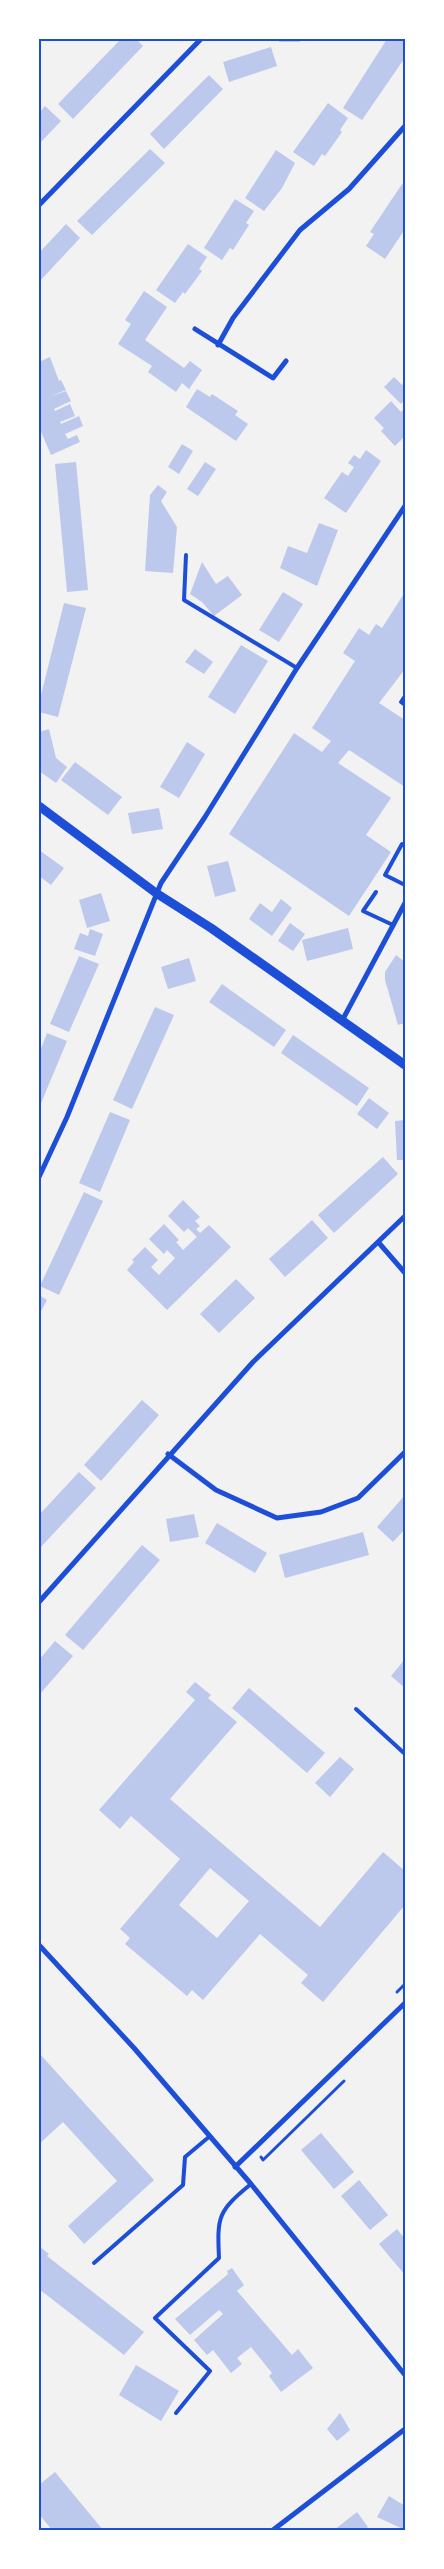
<svg xmlns="http://www.w3.org/2000/svg" width="444" height="2569" font-family="'Work Sans',sans-serif">
<rect width="100%" height="100%" fill="#f2f2f2"/>
<g fill="#bdc9ec" fill-rule="evenodd">
<path d="M121 39H136L143 46 73 119 58 104Z"/>
<rect x="279" y="39" width="21" height="3"/>
<path d="M387 39H400L405 42 404 59 362 120 343 108Z"/>
<path d="M271 47 277 66 229 82 223 62Z"/>
<path d="M209 75 223 89 164 149 150 134Z"/>
<path d="M328 103 348 118 340 130 342 132 325 156 322 154 314 166 293 152Z"/>
<path d="M45 106 61 121 39 144V113Z"/>
<path d="M150 149 165 163 92 235 77 221Z"/>
<path d="M276 150 295 163 282 188 264 211 245 198Z"/>
<path d="M402 184 405 186V229L385 259 366 246 374 234 370 232Z"/>
<path d="M235 199 254 211 246 223 249 225 233 250 230 248 222 260 204 248Z"/>
<path d="M66 224 80 238 39 282V253Z"/>
<path d="M188 244 207 257 199 269 202 271 185 294 183 292 175 303 156 290Z"/>
<path d="M144 291 167 307 145 340 184 368 190 361 202 370 189 389 182 383 176 392 148 372 152 366 118 344 131 324 125 320Z"/>
<path d="M50 357 59 381 61 380 66 390 49 397 66 391 71 401 54 409 55 411 70 404 75 416 60 422 61 424 79 416 83 426 65 434 68 439 77 435 80 442 51 455 39 427V362Z"/>
<path d="M394 377 402 385 405 382V399L401 404 384 387Z"/>
<path d="M197 389 210 397 212 394 238 411 235 415 248 424 236 441 186 407Z"/>
<path d="M391 401 401 412 405 408V436L395 446 381 431 384 428 374 418Z"/>
<path d="M182 444 193 451 179 474 168 467Z"/>
<path d="M366 450 381 461 346 513 324 498 342 472 348 476 354 467 348 463 354 455 360 459Z"/>
<path d="M76 462 88 590 67 592 55 464Z"/>
<path d="M205 462 216 469 198 496 187 489Z"/>
<path d="M158 485 167 492 161 501 177 527 173 573 145 571 150 495Z"/>
<path d="M319 523 338 530 317 586 280 568 288 546 307 553Z"/>
<path d="M202 562 216 584 228 576 242 595 214 616 202 602 190 594Z"/>
<path d="M283 592 303 604 279 642 259 630Z"/>
<path d="M405 592V669L379 703 405 720V787L349 750 338 763 391 798 366 835 391 852 349 916 229 834 294 733 322 752 331 741 312 728 355 661 343 653 359 628 369 635 376 624 382 628Z"/>
<path d="M64 603 86 608 58 717 39 712V703Z"/>
<path d="M241 645 268 661 235 714 208 697Z"/>
<path d="M195 649 213 662 204 674 185 662Z"/>
<path d="M49 729 56 758 67 767 56 783 39 771V732Z"/>
<path d="M187 742 205 754 179 798 160 787Z"/>
<path d="M75 762 122 797 108 815 61 780Z"/>
<path d="M159 808 163 829 132 834 128 813Z"/>
<path d="M39 850 64 868 51 885 39 876Z"/>
<path d="M228 861 236 891 215 897 207 866Z"/>
<path d="M101 893 110 921 87 928 79 900Z"/>
<path d="M281 899 292 908 272 936 249 919 260 903 272 912Z"/>
<path d="M290 923 305 934 293 951 278 941Z"/>
<path d="M348 928 353 949 307 961 302 940Z"/>
<path d="M90 929 103 934 95 956 74 949 80 933 88 936Z"/>
<path d="M396 955 405 962V1023L398 1025 385 980V972Z"/>
<path d="M79 956 99 964 69 1032 50 1024Z"/>
<path d="M189 958 196 981 168 989 161 967Z"/>
<path d="M222 984 286 1030 274 1047 209 1002Z"/>
<path d="M155 1007 174 1015 132 1109 113 1100Z"/>
<path d="M47 1033 67 1041 39 1108V1054Z"/>
<path d="M293 1035 369 1088 357 1106 281 1053Z"/>
<path d="M369 1098 389 1113 377 1129 357 1114Z"/>
<path d="M110 1112 130 1120 100 1192 79 1183Z"/>
<path d="M405 1120V1160H397L395 1121Z"/>
<path d="M383 1157 398 1174 334 1233 318 1215Z"/>
<path d="M84 1192 103 1201 59 1295 40 1286Z"/>
<path d="M183 1200 200 1217 195 1221 200 1226 196 1229 200 1233 209 1225 231 1247 167 1310 127 1270 134 1262 132 1260 145 1247 158 1260 151 1267 159 1275 175 1258 167 1250 164 1254 149 1239 164 1224 179 1240 176 1242 183 1250 197 1237 188 1228 184 1232 168 1216Z"/>
<path d="M312 1220 328 1238 285 1277 269 1259Z"/>
<path d="M236 1279 255 1298 219 1333 200 1314Z"/>
<path d="M39 1295 47 1300 39 1315Z"/>
<path d="M142 1400 159 1415 101 1481 84 1465Z"/>
<path d="M79 1472 96 1488 39 1549V1515Z"/>
<path d="M405 1495V1529L393 1542 377 1527Z"/>
<path d="M194 1514 199 1537 170 1542 166 1519Z"/>
<path d="M217 1523 267 1553 255 1573 205 1543Z"/>
<path d="M363 1532 369 1555 285 1578 279 1555Z"/>
<path d="M142 1545 160 1560 83 1650 65 1635Z"/>
<path d="M55 1641 73 1656 39 1695V1660Z"/>
<path d="M405 1659V1688L391 1676Z"/>
<path d="M195 1682 211 1695 208 1698 237 1722 170 1799 320 1927 383 1852 405 1871V1905L323 2002 301 1983 308 1975 260 1934 203 2000 192 1990 187 1996 125 1944 130 1938 120 1929 180 1859 131 1816 120 1829 99 1810 195 1700 186 1692ZM210 1868 249 1901 217 1938 179 1905Z"/>
<path d="M249 1688 325 1753 307 1773 232 1708Z"/>
<path d="M340 1757 354 1769 330 1797 315 1783Z"/>
<path d="M39 2053 154 2180 84 2244 68 2226 117 2181 63 2122 39 2144Z"/>
<path d="M321 2133 354 2172 334 2189 301 2150Z"/>
<path d="M359 2180 388 2215 370 2230 341 2196Z"/>
<path d="M397 2229 405 2239V2275L379 2244Z"/>
<path d="M39 2246 49 2254 47 2256 144 2332 124 2355 39 2289Z"/>
<path d="M232 2268 244 2285 237 2291 292 2355 298 2349 313 2368 281 2392 269 2376 272 2373 251 2347 237 2358 242 2364 231 2373 213 2350 207 2355 194 2340 223 2314 219 2310 190 2335 175 2319 228 2274 227 2271Z"/>
<path d="M136 2365 179 2391 161 2421 119 2395Z"/>
<path d="M340 2413 350 2430 337 2441 327 2429Z"/>
<path d="M55 2472 103 2530H52L39 2514V2485Z"/>
<path d="M389 2496 405 2506V2530L377 2517Z"/>
<path d="M357 2512 368 2527 364 2530H334Z"/>
</g>
<g fill="none" stroke-linecap="round" stroke-linejoin="round">
<g stroke="#1d4ed8" stroke-width="3">
<path d="M397 1992 405 1984"/>
<path d="M261 2157 263 2160 344 2081"/>
</g>
<g stroke="#1d4ed8" stroke-width="4">
<path d="M186 555 184 600 297 668"/>
<path d="M405 696 401 702 405 705"/>
<path d="M405 846 402 844 385 875 405 885"/>
<path d="M376 892 363 911 393 925"/>
<path d="M356 1709 405 1754"/>
<path d="M94 2263 183 2185 185 2157 210 2136"/>
<path d="M176 2413 210 2371 155 2318 219 2258C217 2216 218 2211 251 2184"/>
</g>
<g stroke="#1d4ed8" stroke-width="5">
<path d="M39 205 201 39"/>
<path d="M195 329 273 378 286 361"/>
<path d="M218 345 233 318 300 230 349 189 405 126"/>
<path d="M343 1019 405 903"/>
<path d="M39 1177 67 1117 161 883 205 817 297 668 405 506"/>
<path d="M379 1243 405 1273"/>
<path d="M168 1454 216 1490 277 1518 321 1512 358 1498 405 1452"/>
<path d="M39 1602 253 1362 405 1216"/>
<path d="M39 1945 134 2048 251 2184 405 2375"/>
<path d="M235 2167 405 2003"/>
<path d="M273 2530 405 2429"/>
</g>
<path stroke="#1d4ed8" stroke-width="9" d="M39 806 156 893 211 928 405 1065"/>
</g>
<rect width="444" height="2569" fill="none" stroke="#ffffff" stroke-width="80"/>
<rect x="40" y="40" width="364" height="2489" fill="none" stroke="#1d4ed8" stroke-width="2"/>
</svg>
